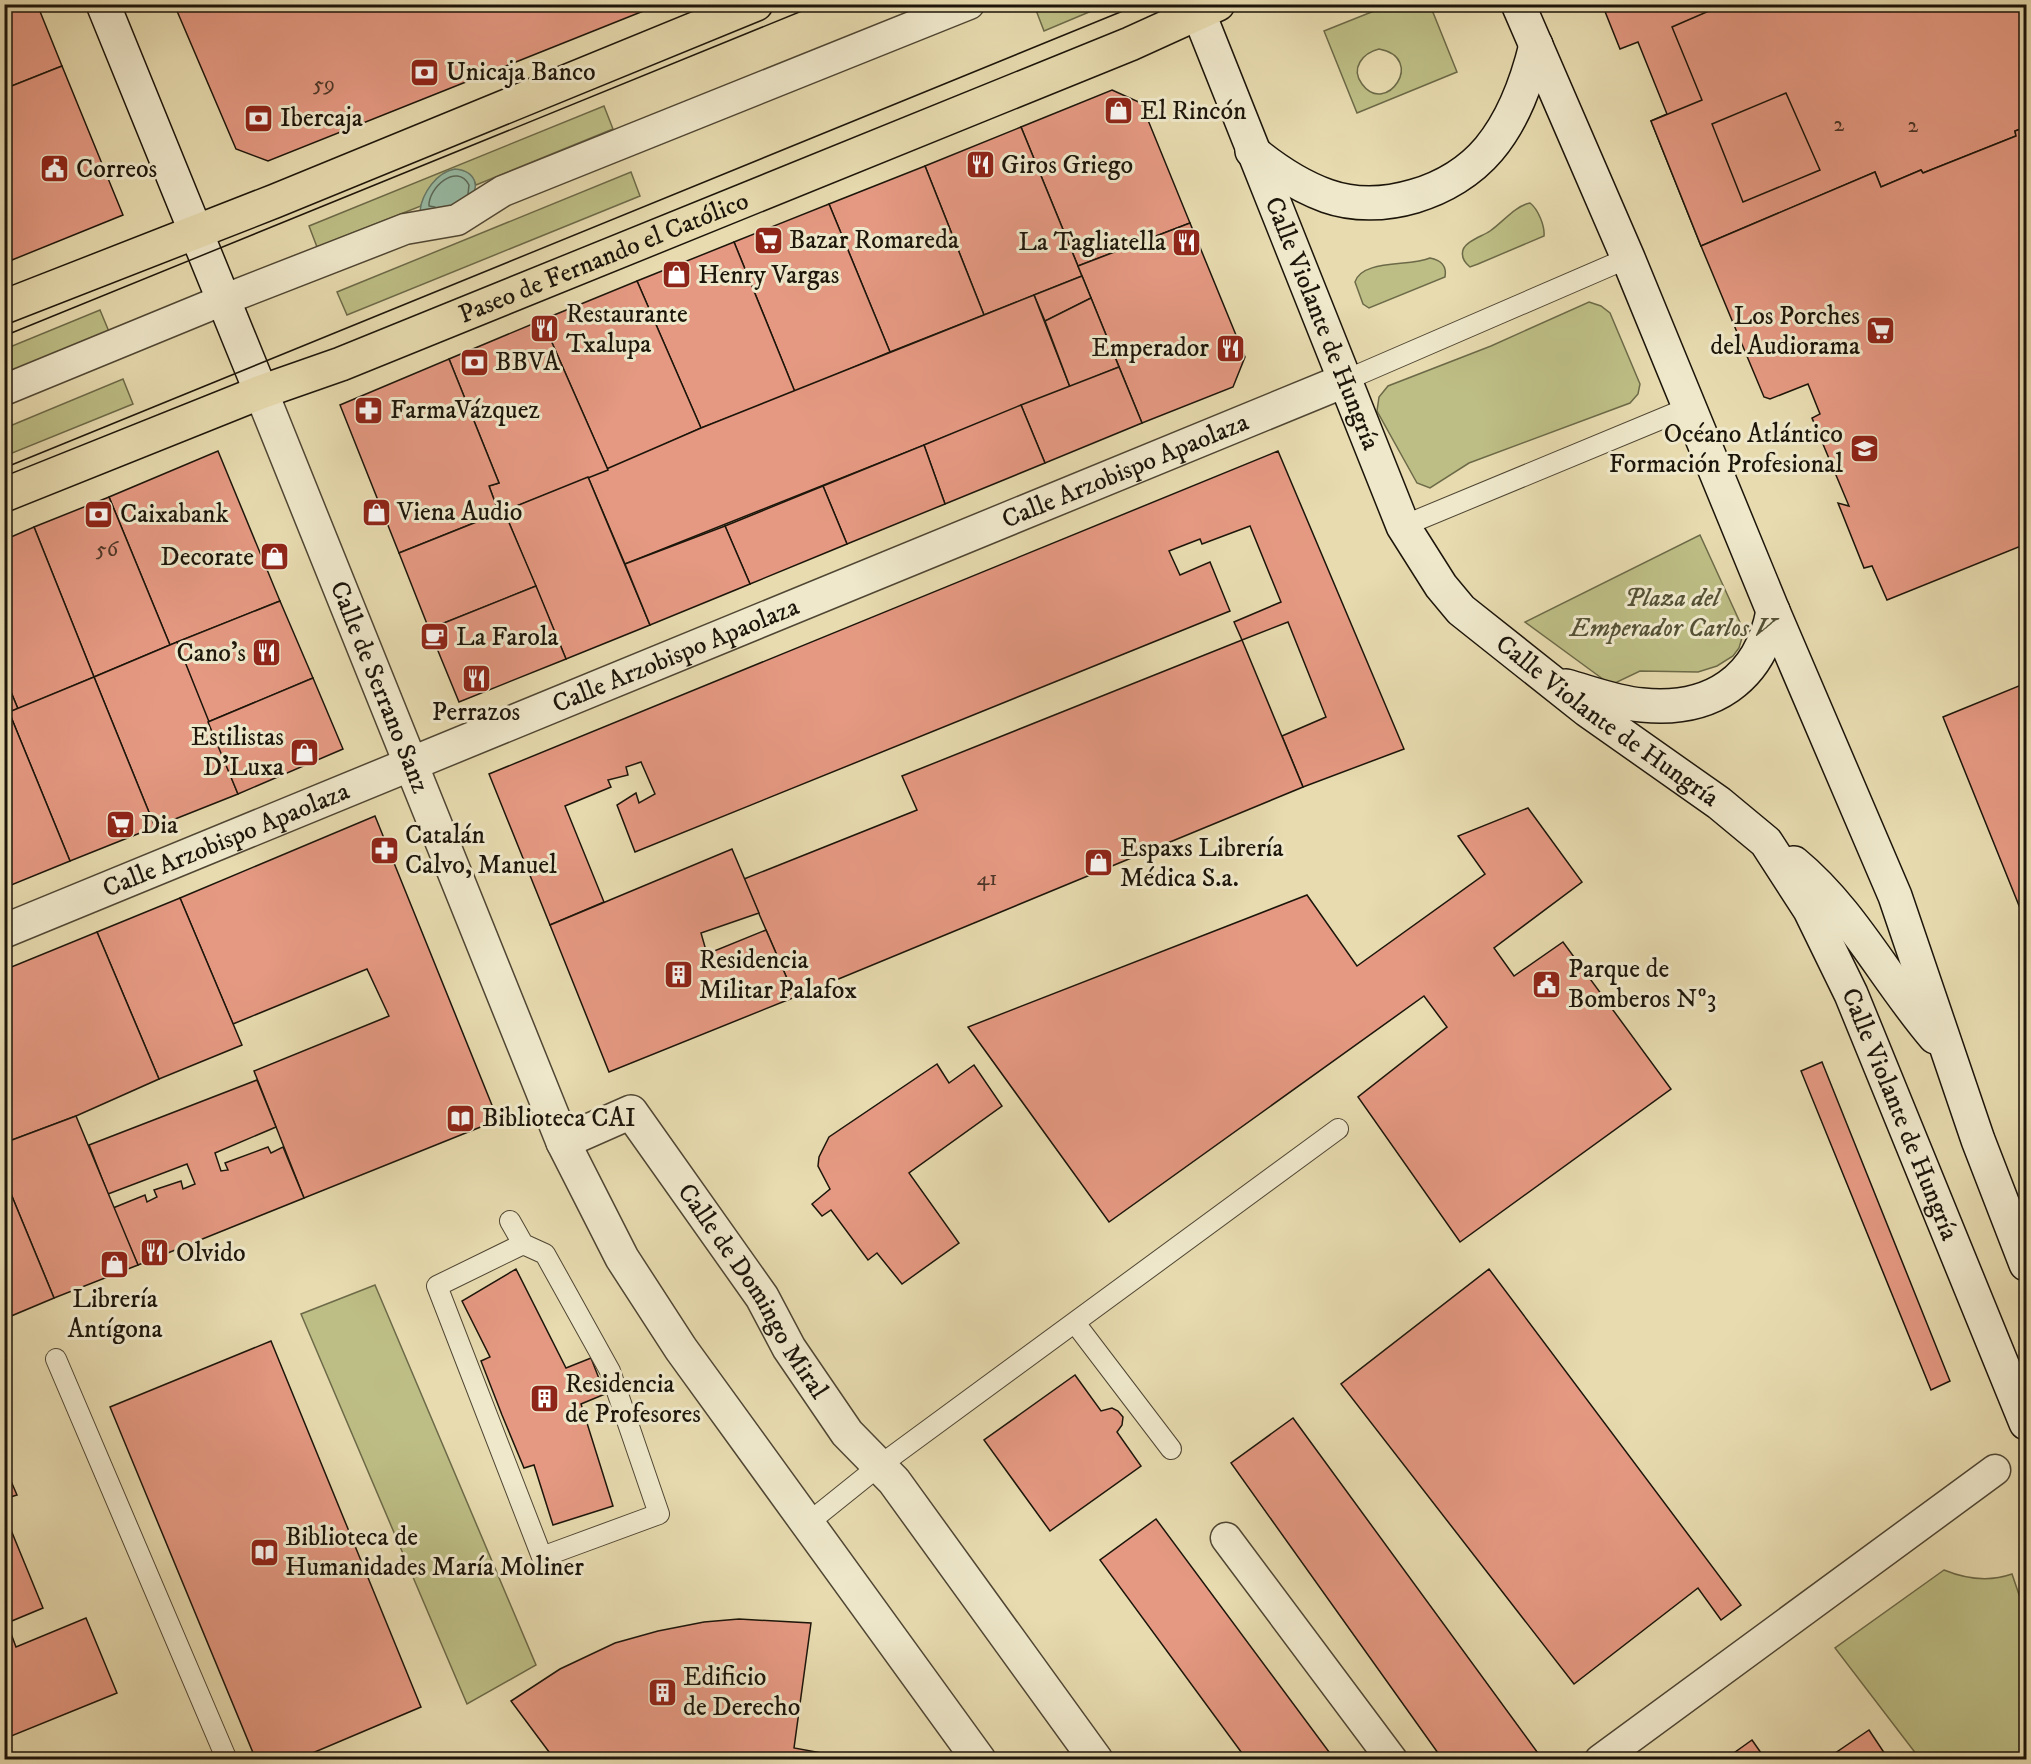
<svg xmlns="http://www.w3.org/2000/svg" width="2031" height="1764" font-family="'IM FELL DW Pica',serif">
<rect width="100%" height="100%" fill="#e7dbaf"/>
<filter id="stains"><feTurbulence type="fractalNoise" baseFrequency=".00333" numOctaves="4"/><feColorMatrix values="0 0 0 0 .2 0 0 0 0 .09 0 0 0 0 .02 0 0 0 .5 -.17"/></filter>
<radialGradient id="worn" r=".72"><stop offset=".6" stop-color="#630" stop-opacity="0"/><stop offset="1" stop-color="#630" stop-opacity=".3"/></radialGradient>
<g fill="#bdbe85" stroke="#6c6a48" stroke-width="1.5" fill-rule="evenodd">
<path d="M1100 4 1101 7 1044 31 1034 5Z"/>
<path d="M1389 5H1430L1457 72 1357 113 1324 31ZM1379 49C1427 58 1386 117 1362 84 1350 68 1363 53 1379 49Z"/>
<path d="M604 106 613 129 476 185C473 177 470 175 462 172 443 164 426 189 421 206L317 247 309 226Z"/>
<path d="M631 172 640 196 347 315 337 292Z"/>
<path d="M1530 203C1538 209 1545 226 1544 236L1478 264 1470 267C1465 263 1461 257 1463 250 1466 241 1483 236 1490 231 1503 222 1515 206 1530 203Z"/>
<path d="M1430 258C1441 260 1447 266 1445 277L1369 308 1363 304 1355 282C1362 259 1410 267 1430 258Z"/>
<path d="M1589 302 1601 306 1610 313 1640 384 1638 394 1630 403 1469 463 1430 488 1417 483 1377 411 1379 397 1388 386 1491 346Z"/>
<path d="M100 310 110 334 5 377V349Z"/>
<path d="M123 379 133 404 5 456V428Z"/>
<path d="M1700 535 1744 631 1739 648 1733 656 1717 666 1698 672 1640 671 1611 685 1525 622Z"/>
<path d="M375 1285 536 1665 467 1704 301 1314Z"/>
<path d="M1944 1570C1966 1579 1989 1582 2012 1574L2026 1615V1759H1920L1835 1648Z"/>
</g>
<path fill="#98bca6" stroke="#667968" stroke-width="1.5" d="M455 169C476 171 482 188 467 202 465 204 461 208 459 208 449 212 432 210 420 211 422 193 437 172 455 169Z"/>
<g fill="none" stroke-linecap="round" stroke-linejoin="round">
<path stroke="#5a6858" stroke-width="1.5" d="M435 207 429 206C428 188 457 162 469 185L468 194"/>
</g>
<g fill="#e59982" stroke="#1c150a" stroke-width="1.5" fill-rule="evenodd">
<path d="M4 4H37L62 66 4 89Z"/>
<path d="M174 4H356L358 10 372 4H661L268 161 236 149Z"/>
<path d="M1602 4H2026V127L2015 131 2016 136 1923 173 1921 170 1881 187 1875 172 1701 246 1651 121 1667 114 1638 42 1620 49Z"/>
<path d="M1725 4H2026V127L2015 131 2016 136 1923 173 1921 170 1881 187 1875 172 1701 246 1651 121 1702 100 1672 27ZM1786 93 1820 170 1743 202 1712 124Z"/>
<path d="M62 66 123 215 12 260 4 242V125L10 123 4 110V89Z"/>
<path d="M1112 90 1141 103 1190 223 1078 266 1021 127Z"/>
<path d="M1021 127 1082 276 984 315 925 166Z"/>
<path d="M2026 127V544L1887 600 1872 566 1864 568 1838 503 1849 506 1812 418 1820 414 1808 384 1770 399 1764 397 1701 246 1875 172 1881 187 1921 170 1923 173 2016 136 2015 131Z"/>
<path d="M925 166 984 315 890 352 829 204Z"/>
<path d="M829 204 890 352 795 392 734 242Z"/>
<path d="M1190 223 1245 357 1233 387 1142 423 1078 266Z"/>
<path d="M4 242 12 260 4 263Z"/>
<path d="M734 242 795 392 701 428 637 281Z"/>
<path d="M1082 276 1091 298 1045 321 1034 295Z"/>
<path d="M637 281 701 428 608 470 542 320Z"/>
<path d="M1034 295 1070 387 625 564 588 477 701 428Z"/>
<path d="M1091 298 1119 367 1070 387 1045 321Z"/>
<path d="M542 320 608 470 499 513 489 486 499 483 449 359Z"/>
<path d="M449 359 499 483 489 486 499 513 399 553 340 405Z"/>
<path d="M1119 367 1142 423 1045 463 1021 405Z"/>
<path d="M1021 405 1045 463 945 504 924 445Z"/>
<path d="M924 445 945 504 847 544 823 486Z"/>
<path d="M218 451 280 601 170 645 109 497Z"/>
<path d="M1278 451 1404 749 1303 787 1282 736 1326 717 1288 622 1242 640 1234 622 1281 602 1250 526 1202 544 1200 539 1169 551 1180 575 1210 562 1230 611 635 852 617 805 636 793 639 803 655 794 641 762 626 767 628 775 608 780 611 787 565 806 604 902 550 925 489 774Z"/>
<path d="M588 477 650 625 566 659 504 511Z"/>
<path d="M823 486 847 544 750 584 725 526Z"/>
<path d="M109 497 170 645 94 677 34 527Z"/>
<path d="M504 511 536 586 429 629 399 553Z"/>
<path d="M725 526 750 584 650 625 625 564Z"/>
<path d="M34 527 94 677 18 709 4 675V540Z"/>
<path d="M536 586 566 659 459 702 429 629Z"/>
<path d="M280 601 313 678 208 722 177 642Z"/>
<path d="M1242 640 1303 787 795 997 744 879 917 810 902 776Z"/>
<path d="M177 642 238 794 155 827 94 677Z"/>
<path d="M4 675 18 709 4 714Z"/>
<path d="M94 677 155 827 70 861 9 712Z"/>
<path d="M313 678 343 749 238 794 208 722Z"/>
<path d="M2026 683V923L1943 717Z"/>
<path d="M9 712 70 861 4 888V714Z"/>
<path d="M1528 808 1582 882 1494 948 1514 976 1563 942 1671 1089 1460 1242 1358 1097 1447 1027 1424 996 1109 1222 968 1027 1307 895 1357 966 1485 874 1458 836Z"/>
<path d="M375 816 498 1120 304 1198 254 1071 389 1016 367 969 233 1024 180 898Z"/>
<path d="M732 849 759 913 701 933 707 954 766 930 795 997 609 1072 550 925Z"/>
<path d="M180 898 242 1045 159 1079 97 932Z"/>
<path d="M97 932 159 1079 76 1116 4 1143V970Z"/>
<path d="M1822 1062 1950 1381 1931 1390 1801 1071Z"/>
<path d="M937 1064 949 1083 974 1065 1002 1106 909 1173 959 1243 902 1284 877 1253 868 1260 831 1210 822 1216 812 1204 830 1189 818 1166 819 1157 829 1137Z"/>
<path d="M257 1080 276 1127 215 1153 221 1171 228 1170 225 1163 268 1147 271 1153 283 1147 304 1198 138 1265 113 1208 145 1195 147 1202 157 1197 154 1190 181 1181 183 1189 195 1184 187 1164 108 1194 89 1145Z"/>
<path d="M76 1116 138 1265 54 1298 4 1177V1143Z"/>
<path d="M4 1177 54 1298 4 1319Z"/>
<path d="M516 1269 566 1368 591 1358 605 1394 581 1404 613 1506 553 1525 534 1465 524 1468 502 1415 481 1361 490 1357 462 1301Z"/>
<path d="M1489 1269 1741 1605 1721 1620 1698 1588 1574 1684 1341 1384Z"/>
<path d="M271 1341 421 1707 296 1760H256L110 1407Z"/>
<path d="M1075 1375 1101 1411 1112 1408 1118 1411 1123 1417 1122 1425 1117 1432 1141 1466 1050 1531 984 1440Z"/>
<path d="M1293 1418 1543 1760H1443L1231 1463Z"/>
<path d="M4 1465 17 1495 4 1499Z"/>
<path d="M4 1513 43 1608 7 1623 16 1647 86 1618 117 1693 4 1739Z"/>
<path d="M1156 1519 1335 1760H1247L1100 1560Z"/>
<path d="M739 1619 811 1623 794 1748 827 1754 842 1760H555L511 1701 560 1669 615 1643 658 1631 704 1622Z"/>
<path d="M1869 1730 1889 1760H1825Z"/>
<path d="M1752 1740 1766 1760H1724Z"/>
</g>
<g fill="none" stroke-linecap="round" stroke-linejoin="round">
<defs>
<g id="service">
<path d="M1346 380 1628 258"/>
<path d="M1403 526 1690 407"/>
<path d="M510 1221 523 1244 545 1254 610 1371 659 1514 542 1557 437 1286 523 1244"/>
<path d="M1075 1323 1171 1449"/>
<path d="M56 1359 227 1760"/>
<path d="M808 1523 879 1466 1338 1129"/>
</g>
<g id="pedestrian">
<path d="M4 390 223 300 405 229 457 220 503 191 969 4"/>
<path d="M1226 1538 1392 1760"/>
<path d="M1600 1760 1995 1470"/>
</g>
<g id="minor">
<path id="s1" d="M261 392 563 1142 622 1258 681 1349 979 1760"/>
<path id="s2" d="M4 931 1346 380"/>
<path id="s3" d="M563 1142 631 1112 762 1297 789 1348 847 1433 894 1481 1096 1760"/>
</g>
<g id="secondary">
<path d="M103 4 261 392"/>
<path d="M1518 4 1628 258 1773 611 1895 896 1978 1140 2026 1264"/>
<path id="s4" d="M1199 14 1403 526 1441 586 1461 610 1587 710 1719 803 1766 842 1810 910 1851 994 2026 1423"/>
<path d="M1252 151C1275 170 1299 186 1327 196 1381 215 1452 193 1489 149 1514 119 1527 82 1536 45"/>
<path d="M1566 686C1591 693 1617 703 1642 705 1711 712 1760 680 1773 611"/>
<path d="M1794 863C1852 911 1886 980 1935 1037"/>
</g>
<g id="primary">
<path d="M4 307 275 201 756 4"/>
<path id="s5" d="M4 495 261 392 341 364 1130 44 1218 4"/>
</g>
</defs>
<use href="#service" stroke="#4f4633" stroke-width="22"/>
<use href="#pedestrian" stroke="#4f4633" stroke-width="33"/>
<use href="#minor" stroke="#4f4633" stroke-width="36"/>
<use href="#secondary" stroke="#1c150a" stroke-width="36"/>
<use href="#primary" stroke="#1c150a" stroke-width="36"/>
<use href="#service" stroke="#efe8cb" stroke-width="20"/>
<use href="#pedestrian" stroke="#efe8cb" stroke-width="30"/>
<use href="#minor" stroke="#efe8cb" stroke-width="33"/>
<use href="#secondary" stroke="#efe8cb" stroke-width="33"/>
<use href="#primary" stroke="#e7dbaf" stroke-width="33"/>
<g stroke="#1c150a" stroke-width="1.5">
<path d="M4 336 819 4"/>
<path d="M4 468 1140 4"/>
</g>
</g>
<defs>
<symbol id="bank-square" viewBox="-11 -11 22 22"><rect x="-9" y="-9" width="18" height="18" rx="4" fill="#8f2418" stroke="#efe8cb"/><path d="M-6-4H6V4H-6ZM0-2.3a2.3 2.3 0 1 0 0 4.6a2.3 2.3 0 1 0 0-4.6Z" fill="#fff"/></symbol>
<symbol id="shop-square" viewBox="-11 -11 22 22"><rect x="-9" y="-9" width="18" height="18" rx="4" fill="#8f2418" stroke="#efe8cb"/><path d="M-5-2.5h2.3a2.7 3.5 0 0 1 5.4 0H5L5.5 6h-11ZM-1.5-2.5h3a1.5 2.3 0 0 0-3 0Z" fill="#fff"/></symbol>
<symbol id="restaurant-square" viewBox="-11 -11 22 22"><rect x="-9" y="-9" width="18" height="18" rx="4" fill="#8f2418" stroke="#efe8cb"/><path d="M-5-6h1v4h1v-4h1v4h1v-4h1v5L-1.5 .5V6h-2V.5L-5-1ZM5-6V6H3V1.5H1.5Q1.5-4 5-6Z" fill="#fff"/></symbol>
<symbol id="civic-square" viewBox="-11 -11 22 22"><rect x="-9" y="-9" width="18" height="18" rx="4" fill="#8f2418" stroke="#efe8cb"/><path d="M-.6-6.5H3V-4.5H.6V-3L4-1V1h2V6H-6V1h2V-1L-.6-3ZM-1.2 2.5V6h2.4V2.5Z" fill="#fff"/></symbol>
<symbol id="supermarket-square" viewBox="-11 -11 22 22"><rect x="-9" y="-9" width="18" height="18" rx="4" fill="#8f2418" stroke="#efe8cb"/><path d="M-6-5.5h2.5l.6 2H6L4.5 2H-2.5L-4.4-4H-6ZM-1.5 3.2a1.3 1.3 0 1 0 .1 0ZM3 3.2a1.3 1.3 0 1 0 .1 0Z" fill="#fff"/></symbol>
<symbol id="pharmacy-square" viewBox="-11 -11 22 22"><rect x="-9" y="-9" width="18" height="18" rx="4" fill="#8f2418" stroke="#efe8cb"/><path d="M-2-6h4v4h4v4h-4v4h-4v-4h-4v-4h4Z" fill="#fff"/></symbol>
<symbol id="school-square" viewBox="-11 -11 22 22"><rect x="-9" y="-9" width="18" height="18" rx="4" fill="#8f2418" stroke="#efe8cb"/><path d="M0-5L7-2L0 1L-7-2ZM-4 1L0 2.5L4 1V4Q0 6-4 4Z" fill="#fff"/></symbol>
<symbol id="cafe-square" viewBox="-11 -11 22 22"><rect x="-9" y="-9" width="18" height="18" rx="4" fill="#8f2418" stroke="#efe8cb"/><path d="M-5.5-4.5H6V0H3Q3 3.5 0 3.5H-2.5Q-5.5 3.5-5.5 0ZM3-3.2v2h1.7v-2ZM-6 4.5H4V6H-6Z" fill="#fff"/></symbol>
<symbol id="building-square" viewBox="-11 -11 22 22"><rect x="-9" y="-9" width="18" height="18" rx="4" fill="#8f2418" stroke="#efe8cb"/><path d="M-4-6H4V6H1V3H-1V6H-4ZM-2.5-4.3h1.7v1.8h-1.7ZM.8-4.3h1.7v1.8H.8ZM-2.5-1h1.7V.8h-1.7ZM.8-1h1.7V.8H.8Z" fill="#fff"/></symbol>
<symbol id="library-square" viewBox="-11 -11 22 22"><rect x="-9" y="-9" width="18" height="18" rx="4" fill="#8f2418" stroke="#efe8cb"/><path d="M-6-4Q-3-5.5-.7-3.5V5Q-3 3-6 4ZM6-4Q3-5.5 .7-3.5V5Q3 3 6 4Z" fill="#fff"/></symbol>
</defs>
<g fill-rule="evenodd">
<use href="#bank-square" x="408" y="56" width="33" height="33"/>
<use href="#shop-square" x="1102" y="94" width="33" height="33"/>
<use href="#bank-square" x="242" y="102" width="33" height="33"/>
<use href="#restaurant-square" x="964" y="148" width="33" height="33"/>
<use href="#civic-square" x="38" y="152" width="33" height="33"/>
<use href="#supermarket-square" x="752" y="224" width="33" height="33"/>
<use href="#restaurant-square" x="1170" y="226" width="33" height="33"/>
<use href="#shop-square" x="660" y="258" width="33" height="33"/>
<use href="#restaurant-square" x="528" y="312" width="33" height="33"/>
<use href="#supermarket-square" x="1864" y="314" width="33" height="33"/>
<use href="#restaurant-square" x="1214" y="332" width="33" height="33"/>
<use href="#bank-square" x="458" y="346" width="33" height="33"/>
<use href="#pharmacy-square" x="352" y="394" width="33" height="33"/>
<use href="#school-square" x="1848" y="432" width="33" height="33"/>
<use href="#shop-square" x="360" y="496" width="33" height="33"/>
<use href="#bank-square" x="82" y="498" width="33" height="33"/>
<use href="#shop-square" x="258" y="540" width="33" height="33"/>
<use href="#cafe-square" x="418" y="620" width="33" height="33"/>
<use href="#restaurant-square" x="250" y="636" width="33" height="33"/>
<use href="#restaurant-square" x="460" y="662" width="33" height="33"/>
<use href="#shop-square" x="288" y="736" width="33" height="33"/>
<use href="#supermarket-square" x="104" y="808" width="33" height="33"/>
<use href="#pharmacy-square" x="368" y="834" width="33" height="33"/>
<use href="#shop-square" x="1082" y="846" width="33" height="33"/>
<use href="#building-square" x="662" y="958" width="33" height="33"/>
<use href="#civic-square" x="1530" y="968" width="33" height="33"/>
<use href="#library-square" x="444" y="1102" width="33" height="33"/>
<use href="#restaurant-square" x="138" y="1236" width="33" height="33"/>
<use href="#shop-square" x="98" y="1248" width="33" height="33"/>
<use href="#building-square" x="528" y="1382" width="33" height="33"/>
<use href="#library-square" x="248" y="1536" width="33" height="33"/>
<use href="#building-square" x="646" y="1676" width="33" height="33"/>
</g>
<g text-anchor="middle" dominant-baseline="central" stroke-width="6" stroke-linejoin="round" paint-order="stroke">
<g font-size="22" fill="#4e3628">
<text x="324" y="84">59</text>
<text x="1839" y="124">2</text>
<text x="1913" y="125">2</text>
<text x="107" y="549">56</text>
<text x="987" y="878">41</text>
</g>
<g font-size="26" fill="#1c150a" stroke="#efe8cb" text-anchor="start">
<text x="446" y="72">Unicaja Banco</text>
<text x="1140" y="111">El Rincón</text>
<text x="280" y="118">Ibercaja</text>
<text x="1001" y="165">Giros Griego</text>
<text x="76" y="169">Correos</text>
<text x="789" y="240">Bazar Romareda</text>
<text x="1166" y="242" text-anchor="end">La Tagliatella</text>
<text x="698" y="275">Henry Vargas</text>
<text x="566" y="314">Restaurante<tspan x="566" dy="30">Txalupa</tspan></text>
<text x="1860" y="316" text-anchor="end">Los Porches<tspan x="1860" dy="30">del Audiorama</tspan></text>
<text x="1209" y="348" text-anchor="end">Emperador</text>
<text x="495" y="362">BBVA</text>
<text x="390" y="410">FarmaVázquez</text>
<text x="1843" y="434" text-anchor="end">Océano Atlántico<tspan x="1843" dy="30">Formación Profesional</tspan></text>
<text x="397" y="512">Viena Audio</text>
<text x="120" y="514">Caixabank</text>
<text x="254" y="557" text-anchor="end">Decorate</text>
<text x="456" y="637">La Farola</text>
<text x="246" y="653" text-anchor="end">Cano's</text>
<text x="476" y="712" text-anchor="middle">Perrazos</text>
<text x="284" y="737" text-anchor="end">Estilistas<tspan x="284" dy="30">D'Luxa</tspan></text>
<text x="141" y="825">Dia</text>
<text x="405" y="835">Catalán<tspan x="405" dy="30">Calvo, Manuel</tspan></text>
<text x="1120" y="848">Espaxs Librería<tspan x="1120" dy="30">Médica S.a.</tspan></text>
<text x="699" y="960">Residencia<tspan x="699" dy="30">Militar Palafox</tspan></text>
<text x="1568" y="969">Parque de<tspan x="1568" dy="30">Bomberos Nº3</tspan></text>
<text x="482" y="1118">Biblioteca CAI</text>
<text x="176" y="1253">Olvido</text>
<text x="115" y="1299" text-anchor="middle">Librería<tspan x="115" dy="30">Antígona</tspan></text>
<text x="565" y="1384">Residencia<tspan x="565" dy="30">de Profesores</tspan></text>
<text x="285" y="1537">Biblioteca de<tspan x="285" dy="30">Humanidades María Moliner</tspan></text>
<text x="683" y="1677">Edificio<tspan x="683" dy="30">de Derecho</tspan></text>
</g>
<g font-size="26" fill="#1c150a" stroke="#efe8cb">
<text stroke="none"><textPath href="#s5" startOffset="645">Paseo de Fernando el Católico</textPath></text>
<text stroke="none"><textPath href="#s4" startOffset="333">Calle Violante de Hungría</textPath></text>
<text stroke="none"><textPath href="#s2" startOffset="1212">Calle Arzobispo Apaolaza</textPath></text>
<text stroke="none"><textPath href="#s2" startOffset="726">Calle Arzobispo Apaolaza</textPath></text>
<text stroke="none"><textPath href="#s1" startOffset="318">Calle de Serrano Sanz</textPath></text>
<text stroke="none"><textPath href="#s4" startOffset="837">Calle Violante de Hungría</textPath></text>
<text stroke="none"><textPath href="#s2" startOffset="240">Calle Arzobispo Apaolaza</textPath></text>
<text stroke="none"><textPath href="#s4" startOffset="1341">Calle Violante de Hungría</textPath></text>
<text stroke="none"><textPath href="#s3" startOffset="291">Calle de Domingo Miral</textPath></text>
</g>
<g font-size="26" font-style="italic" fill="#545035" stroke="#efe8cb">
<text x="1672" y="598">Plaza del<tspan x="1672" dy="30">Emperador Carlos V</tspan></text>
</g>
</g>
<rect width="2031" height="1764" fill="none" stroke="#e7dbaf" stroke-width="24"/>
<rect x="6" y="6" width="2019" height="1752" fill="none" stroke="#1c150a" stroke-width="3"/>
<rect x="12" y="12" width="2007" height="1740" fill="none" stroke="#1c150a" stroke-width="1.5"/>
<rect width="100%" height="100%" filter="url(#stains)"/>
<rect width="100%" height="100%" fill="url(#worn)"/>
</svg>
